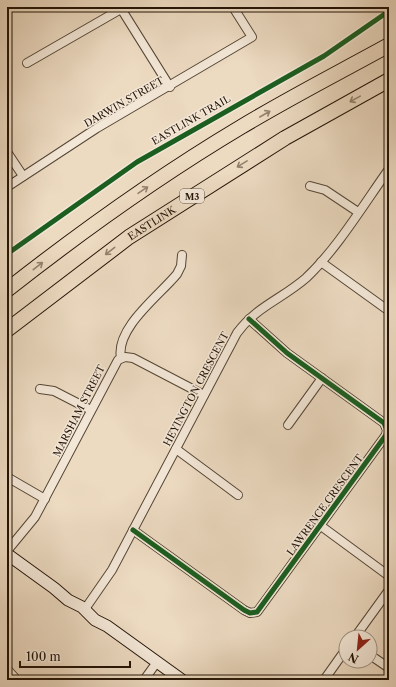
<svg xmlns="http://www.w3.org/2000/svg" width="396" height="687" font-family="'Libre Caslon Text',serif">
<rect width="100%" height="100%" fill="#ecdac1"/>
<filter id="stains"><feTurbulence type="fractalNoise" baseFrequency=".005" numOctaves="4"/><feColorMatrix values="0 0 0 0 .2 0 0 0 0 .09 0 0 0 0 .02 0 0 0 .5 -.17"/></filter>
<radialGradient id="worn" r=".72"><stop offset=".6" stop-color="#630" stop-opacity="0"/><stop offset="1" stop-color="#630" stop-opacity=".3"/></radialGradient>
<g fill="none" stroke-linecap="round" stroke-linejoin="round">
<defs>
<g id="minor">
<path d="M120 7 170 87"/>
<path d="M27 63 121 9"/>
<path d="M7 152 23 176"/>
<path d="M310 186 325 190 358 212"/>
<path d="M7 187 97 128 252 37 233 7"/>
<path d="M321 262 389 311"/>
<path d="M121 358C115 328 160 295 177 274L181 266 182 255"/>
<path d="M40 389 54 391 91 410"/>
<path d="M288 425 322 378"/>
<path d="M176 449 238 495"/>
<path d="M7 477 45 499"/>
<path d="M321 526 389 576"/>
<path d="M133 530 244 610 250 613 257 612 386 435 387 430 384 423 287 353 249 319"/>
<path d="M7 551 35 517 118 360 125 357 133 358 204 395"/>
<path d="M85 609 112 570 237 333C257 306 282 299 306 278 337 249 364 204 389 169"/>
<path d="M355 637 389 590"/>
<path d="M370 655 389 668"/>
<path d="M7 669 17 680"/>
<path d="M144 680 157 662"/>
<path d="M324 680 346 649"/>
</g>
<path id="secondary" d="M7 554 54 588 68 600 82 607 95 620 107 626 182 680"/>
<g id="motorway">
<path d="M7 290C82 231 159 176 241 127 289 98 340 72 389 45"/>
<path id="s1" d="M7 330 129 237 285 138 389 80"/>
</g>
</defs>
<use href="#minor" stroke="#554636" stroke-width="10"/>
<use href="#secondary" stroke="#231407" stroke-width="13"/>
<use href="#motorway" stroke="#231407" stroke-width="16"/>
<use href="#minor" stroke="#f3e7d7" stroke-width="8"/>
<use href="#secondary" stroke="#f3e7d7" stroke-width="11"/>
<use href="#motorway" stroke="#ecdac1" stroke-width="14"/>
<defs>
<g id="cycleway">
<path d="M7 254 137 162 324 56 389 11"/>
<path d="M133 530 244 610 250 613 257 612 386 435 387 430 384 423 287 353 249 319"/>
</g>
</defs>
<use href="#cycleway" stroke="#f3e7d7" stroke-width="8"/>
<use href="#cycleway" stroke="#1b5e20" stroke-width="5"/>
</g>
<defs><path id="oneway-shaft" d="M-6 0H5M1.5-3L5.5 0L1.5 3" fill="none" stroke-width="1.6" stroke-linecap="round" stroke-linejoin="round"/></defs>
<g stroke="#92816d">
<use href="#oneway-shaft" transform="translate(355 99) rotate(151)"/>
<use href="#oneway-shaft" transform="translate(265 114) rotate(-30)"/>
<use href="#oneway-shaft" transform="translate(242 164) rotate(148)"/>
<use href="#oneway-shaft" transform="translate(143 190) rotate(-34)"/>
<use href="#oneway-shaft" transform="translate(110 251) rotate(142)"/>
<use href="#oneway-shaft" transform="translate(38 266) rotate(-38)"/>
</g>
<g text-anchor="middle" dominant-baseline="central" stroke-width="3" stroke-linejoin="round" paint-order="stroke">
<rect fill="#f3e7d7" stroke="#615345" stroke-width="1" x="180" y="189" width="24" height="14" rx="3"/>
<g font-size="9" font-weight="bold" fill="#231407">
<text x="192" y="196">M3</text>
</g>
<g font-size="10" fill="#231407" stroke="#f3e7d7">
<text transform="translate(124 102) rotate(-30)">DARWIN STREET</text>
<text transform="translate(191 120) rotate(-30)">EASTLINK TRAIL</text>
<text stroke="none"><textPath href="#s1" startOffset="180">EASTLINK</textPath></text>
<text transform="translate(196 389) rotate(-62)">HEYINGTON CRESCENT</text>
<text transform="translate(79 411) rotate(-63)">MARSHAM STREET</text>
<text transform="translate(325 505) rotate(-54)">LAWRENCE CRESCENT</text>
</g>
</g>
<rect width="396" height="687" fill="none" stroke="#ecdac1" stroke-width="24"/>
<rect x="8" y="8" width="380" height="671" fill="none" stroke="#231407" stroke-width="2"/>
<rect x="12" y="12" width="372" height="663" fill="none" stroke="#231407"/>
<g transform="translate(358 649) rotate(207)"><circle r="19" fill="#f3e7d7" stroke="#a09384"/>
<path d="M0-3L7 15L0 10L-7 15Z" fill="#8f2418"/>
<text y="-6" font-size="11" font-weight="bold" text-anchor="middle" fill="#231407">N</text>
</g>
<path d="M20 661v6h110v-6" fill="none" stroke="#231407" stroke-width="2"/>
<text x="26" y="661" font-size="12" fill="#231407" stroke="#f3e7d7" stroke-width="3" paint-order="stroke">100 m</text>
<rect width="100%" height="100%" filter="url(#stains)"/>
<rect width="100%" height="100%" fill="url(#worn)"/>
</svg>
